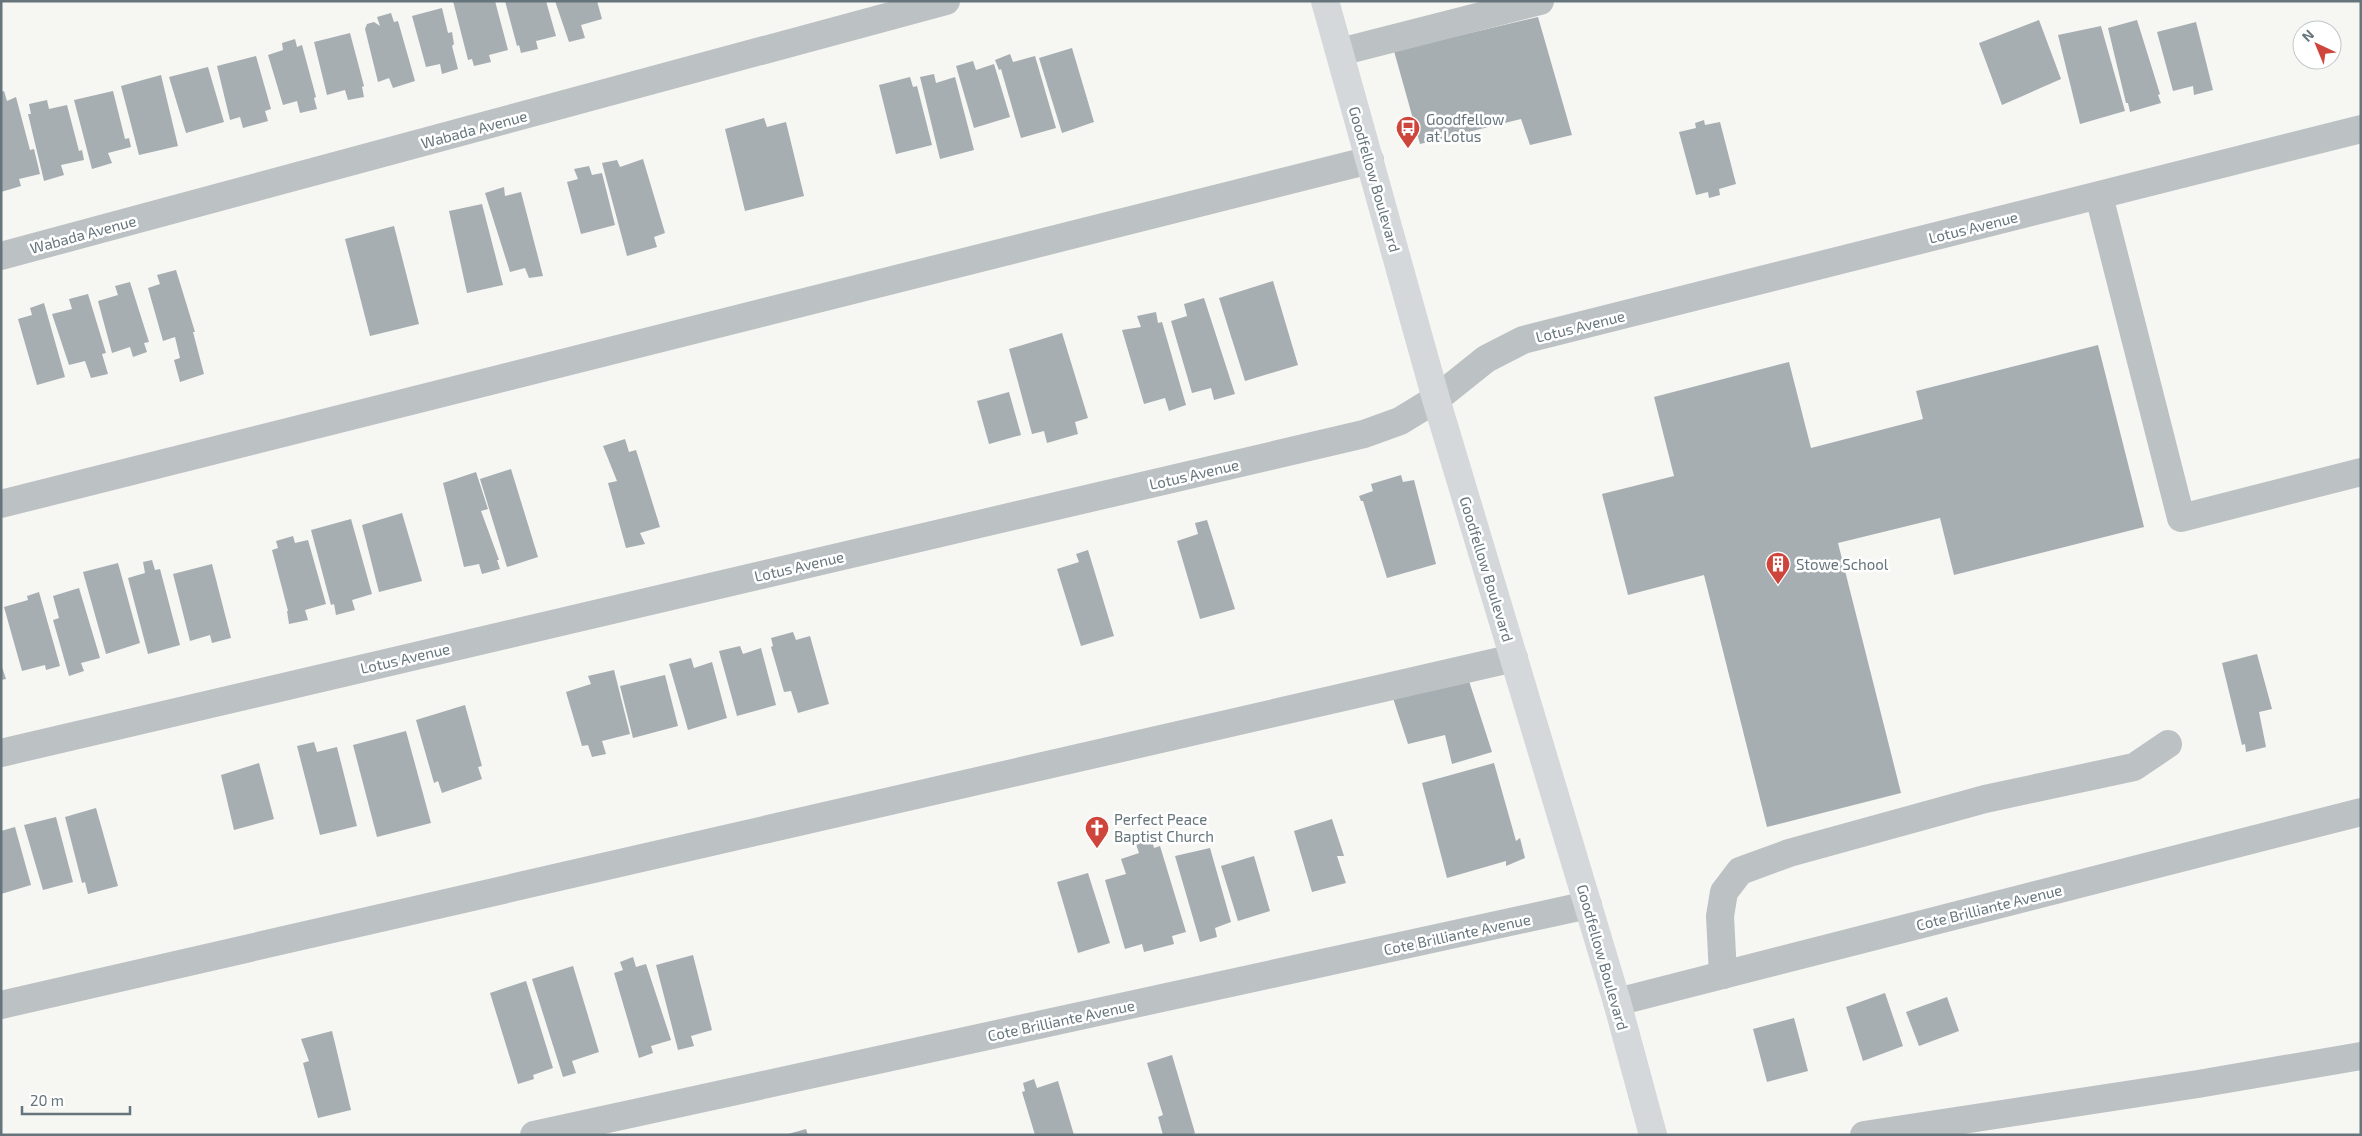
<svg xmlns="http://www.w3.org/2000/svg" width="2362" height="1136" font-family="'Exo 2',sans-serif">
<rect width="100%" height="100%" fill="#f6f6f3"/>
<g fill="#a6aeb2">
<path d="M453 1H495L508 50 489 55 491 62 474 66 472 59 468 60Z"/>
<path d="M505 1H546L556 36 536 41 538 49 521 53 519 45 517 46Z"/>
<path d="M555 1H597L602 19 581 25 585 38 569 42Z"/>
<path d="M442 8 448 33 452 32 454 44 452 46 458 69 442 74 440 64 426 67 412 16Z"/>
<path d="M391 13 394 22 398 21 415 81 393 88 389 78 378 82 365 29 367 24 374 22 380 26 377 17Z"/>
<path d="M1538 17 1572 135 1530 145 1521 119 1420 144 1394 51Z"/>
<path d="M2039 20 2061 79 2002 105 1979 43Z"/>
<path d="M2137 20 2160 94 2158 95 2161 103 2130 112 2128 103H2126L2108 28Z"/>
<path d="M2196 22 2213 90 2194 95 2193 86 2173 91 2157 32Z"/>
<path d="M2101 26 2125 111 2080 124 2058 35Z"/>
<path d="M350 33 364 86 362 87 364 97 348 100 345 90 327 95 314 42Z"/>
<path d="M295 39 297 47 302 45 316 97 314 98 317 109 300 113 297 101 283 105 268 55 283 50 282 43Z"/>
<path d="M1072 48 1094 122 1062 133 1039 58Z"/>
<path d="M1010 54 1013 62 1035 56 1056 128 1021 138 1001 69 999 70 995 60Z"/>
<path d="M256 56 271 109 265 111 268 121 243 128 240 117 230 120 217 66Z"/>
<path d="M973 61 976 70 994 64 1010 117 974 128 956 66Z"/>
<path d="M208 67 224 122 186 133 169 77Z"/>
<path d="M934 74 936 83 955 77 974 150 940 159 920 77Z"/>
<path d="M161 75 178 146 139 155 121 86Z"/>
<path d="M910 77 913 87 917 86 932 145 896 154 879 85Z"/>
<path d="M4 91 7 101 16 97 30 150 34 149 40 174 19 179 21 186 1 192V92Z"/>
<path d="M113 91 125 139 129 138 131 147 108 153 112 163 92 169 74 100Z"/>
<path d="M47 100 49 109 67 105 79 151 82 150 84 160 61 165 64 175 44 181 28 114H31L29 104Z"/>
<path d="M764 118 767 127 786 122 804 196 745 211 725 129Z"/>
<path d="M1704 120 1705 125 1720 122 1736 184 1719 189 1720 195 1709 198 1708 192 1696 195 1679 132 1696 128 1695 123Z"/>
<path d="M643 159 665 233 654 237 657 247 627 256 602 163 617 160 620 167Z"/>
<path d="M589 166 592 175 602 173 615 225 581 234 567 182 578 179 574 169Z"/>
<path d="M504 187 505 196 521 192 543 276 529 278 525 268 510 272 485 193Z"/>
<path d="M482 204 503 285 467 293 449 211Z"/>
<path d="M394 226 419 324 370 336 345 239Z"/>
<path d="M176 270 195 332H193L204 374 180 382 174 360 180 358 175 337 163 341 148 288 160 284 157 275Z"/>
<path d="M1273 281 1298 365 1245 381 1219 298Z"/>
<path d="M130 282 149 342 144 343 147 352 133 357 130 347 112 353 98 301 118 295 115 286Z"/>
<path d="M88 294 106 353 102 354 108 374 91 378 85 361 69 365 52 314 72 309 69 299Z"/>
<path d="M1204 298 1235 394 1214 400 1211 388 1192 393 1171 321 1187 316 1184 304Z"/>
<path d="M44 303 65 377 37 385 18 319 32 315 30 308Z"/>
<path d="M1156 312 1158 323 1162 322 1186 405 1169 411 1165 398 1144 404 1122 330 1141 327 1137 316Z"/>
<path d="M1062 333 1088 418 1075 422 1078 434 1047 443 1044 431 1032 434 1009 349Z"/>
<path d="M2098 345 2144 527 1954 575 1940 518 1838 543 1901 793 1767 827 1704 575 1628 595 1602 494 1674 476 1654 397 1789 362 1811 448 1923 419 1916 391Z"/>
<path d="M1009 392 1021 435 989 444 977 401Z"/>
<path d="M625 439 629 452 636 450 660 527 640 533 645 544 626 548 608 483 617 481 603 446Z"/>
<path d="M511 469 538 557 507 567 480 479Z"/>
<path d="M476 472 488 509 481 511 499 560H497L500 569 482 574 479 564 464 567 443 483Z"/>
<path d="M1401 475 1403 482 1414 480 1436 564 1387 578 1363 501H1361L1359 496 1373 491 1371 484Z"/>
<path d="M402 513 422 581 379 592 362 525Z"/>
<path d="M351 519 372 594 352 600 355 610 336 615 334 604 331 605 311 530Z"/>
<path d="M1207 520 1235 609 1200 619 1177 541 1198 534 1195 523Z"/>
<path d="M293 536 295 543 308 540 326 604 305 610 308 620 289 624 287 611H288L272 550 278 548 276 541Z"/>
<path d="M1088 550 1114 636 1081 646 1057 569 1079 562 1076 554Z"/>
<path d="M152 560 155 570 160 569 180 645 148 654 128 578 145 573 143 562Z"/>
<path d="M118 563 140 643 106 654 83 572Z"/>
<path d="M212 564 231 638 212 643 210 635 190 641 173 574Z"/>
<path d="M79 588 100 658 81 663 84 671 69 676 53 620 59 618 53 596Z"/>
<path d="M39 592 60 666 46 670 45 665 22 671 4 607 28 600 27 596Z"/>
<path d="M793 632 796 640 810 636 829 704 798 713 791 691 784 692 771 647 773 646 771 638Z"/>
<path d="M740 646 743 654 761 648 776 705 737 716 719 651Z"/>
<path d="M2257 654 2272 709 2259 712 2266 747 2246 752 2245 744 2242 745 2222 663Z"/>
<path d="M691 658 694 668 712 662 727 718 688 730 669 664Z"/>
<path d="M1 664 6 679 1 680Z"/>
<path d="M614 670 630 734 602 741 606 754 592 757 588 745 582 746 566 692 591 684 588 676Z"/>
<path d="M665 675 678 726 633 738 620 686Z"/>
<path d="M1469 681 1492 752 1452 764 1445 735 1408 744 1393 698Z"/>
<path d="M465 705 482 766 478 767 482 779 442 793 438 781 434 783 416 720Z"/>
<path d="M406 731 431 823 377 837 353 745Z"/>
<path d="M314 742 317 752 337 747 357 826 320 835 297 746Z"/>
<path d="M259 763 274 819 234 830 221 775Z"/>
<path d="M1494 763 1516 841 1520 838 1525 858 1506 866V861L1447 878 1422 783Z"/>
<path d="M96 808 118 886 88 894 85 882 82 883 65 817Z"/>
<path d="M56 817 73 882 43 890 24 825Z"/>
<path d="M1332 819 1344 856H1337L1346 883 1312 892 1294 831Z"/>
<path d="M15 827 31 885 1 894V831Z"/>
<path d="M1150 833 1154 848 1160 846 1186 932 1172 936 1174 944 1144 952 1142 944 1125 949 1105 880 1126 874 1121 859 1139 853 1134 838Z"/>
<path d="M1210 848 1231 922 1215 928 1217 937 1200 942 1175 856Z"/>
<path d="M1254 856 1270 911 1238 921 1221 866Z"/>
<path d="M1088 873 1110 943 1078 953 1057 882Z"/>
<path d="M693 955 712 1030 691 1036 694 1046 678 1050 656 965Z"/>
<path d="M633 957 636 967 646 964 671 1040 651 1046 653 1053 639 1058 614 973 623 970 620 962Z"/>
<path d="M573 966 599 1052 572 1061 576 1073 563 1077 532 979Z"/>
<path d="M526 981 553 1068 533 1075 534 1079 518 1084 490 993Z"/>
<path d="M1885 993 1903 1046 1863 1061 1846 1007Z"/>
<path d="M1947 997 1959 1031 1919 1046 1906 1012Z"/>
<path d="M1794 1018 1808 1071 1767 1082 1753 1029Z"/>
<path d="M332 1031 351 1110 318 1118 303 1063 309 1061 301 1039Z"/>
<path d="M1172 1055 1195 1133 1191 1135H1163L1158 1117 1163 1115 1147 1063Z"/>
<path d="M1034 1079 1037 1088 1058 1081 1074 1135H1035L1022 1092 1025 1091 1023 1083Z"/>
<path d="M806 1129 808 1135H788V1134Z"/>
</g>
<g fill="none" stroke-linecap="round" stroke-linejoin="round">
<g stroke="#bcc1c3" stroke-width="28">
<path d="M1340 52 1540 1"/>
<path d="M2099 196 2181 518 2361 472"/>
<path d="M1 256 946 1"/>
<path d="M1 504 1370 160"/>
<path d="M1 753 1364 434 1400 421 1436 399 1486 359 1523 340 2361 129"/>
<path d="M1723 975 1720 916 1724 892 1740 871 1789 853 1985 799 2134 767 2168 744"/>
<path d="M1617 1002 2361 812"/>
<path d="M1 1005 1514 658"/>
<path d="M534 1135 1588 905"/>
<path d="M1864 1135 2198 1084 2361 1056"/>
</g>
<path stroke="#d4d8da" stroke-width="28" d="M1325 1 1436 399 1617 1002 1653 1135"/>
</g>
<defs>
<symbol id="bus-pin" viewBox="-11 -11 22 30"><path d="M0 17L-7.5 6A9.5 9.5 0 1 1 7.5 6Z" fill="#ce453c" stroke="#fff"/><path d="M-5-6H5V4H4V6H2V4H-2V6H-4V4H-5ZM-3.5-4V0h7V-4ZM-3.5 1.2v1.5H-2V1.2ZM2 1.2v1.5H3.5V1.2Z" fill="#fff"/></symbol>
<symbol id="building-pin" viewBox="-11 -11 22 30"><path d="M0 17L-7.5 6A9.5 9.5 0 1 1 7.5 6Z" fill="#ce453c" stroke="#fff"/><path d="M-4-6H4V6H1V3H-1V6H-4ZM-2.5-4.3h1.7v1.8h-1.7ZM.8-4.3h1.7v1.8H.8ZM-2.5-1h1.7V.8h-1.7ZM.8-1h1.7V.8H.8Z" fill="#fff"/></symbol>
<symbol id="church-pin" viewBox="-11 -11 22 30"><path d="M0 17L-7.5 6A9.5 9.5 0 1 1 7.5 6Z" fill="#ce453c" stroke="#fff"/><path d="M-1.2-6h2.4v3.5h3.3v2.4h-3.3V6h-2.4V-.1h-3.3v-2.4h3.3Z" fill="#fff"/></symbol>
</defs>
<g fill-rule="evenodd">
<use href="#bus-pin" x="1394" y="114" width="28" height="38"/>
<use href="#building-pin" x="1764" y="550" width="28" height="38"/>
<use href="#church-pin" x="1083" y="814" width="28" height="38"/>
</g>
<g text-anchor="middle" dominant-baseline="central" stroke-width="5" stroke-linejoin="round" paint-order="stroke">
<g font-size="15" fill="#65757b" stroke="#fff" text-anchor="start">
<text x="1426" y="119">Goodfellow<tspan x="1426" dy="17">at Lotus</tspan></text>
<text x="1796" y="564">Stowe School</text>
<text x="1114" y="819">Perfect Peace<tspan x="1114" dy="17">Baptist Church</tspan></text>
</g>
<g font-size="15" fill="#65757b" stroke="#fff">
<text transform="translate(474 129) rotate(-15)">Wabada Avenue</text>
<text transform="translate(1375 179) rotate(74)">Goodfellow Boulevard</text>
<text transform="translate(1973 227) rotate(-14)">Lotus Avenue</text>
<text transform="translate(83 234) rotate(-15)">Wabada Avenue</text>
<text transform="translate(1580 326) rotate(-14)">Lotus Avenue</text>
<text transform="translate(1194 474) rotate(-13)">Lotus Avenue</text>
<text transform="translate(799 566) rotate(-13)">Lotus Avenue</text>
<text transform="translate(1487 569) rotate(73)">Goodfellow Boulevard</text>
<text transform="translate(405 658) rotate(-13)">Lotus Avenue</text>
<text transform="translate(1989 907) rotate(-14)">Cote Brilliante Avenue</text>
<text transform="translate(1457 934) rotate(-12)">Cote Brilliante Avenue</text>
<text transform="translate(1603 957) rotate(74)">Goodfellow Boulevard</text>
<text transform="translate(1061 1020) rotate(-12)">Cote Brilliante Avenue</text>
</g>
</g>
<rect width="2362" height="1136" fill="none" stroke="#65757b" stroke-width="5"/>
<g transform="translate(2317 45) rotate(316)"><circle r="24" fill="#ffffff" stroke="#c1c8ca"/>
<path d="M0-4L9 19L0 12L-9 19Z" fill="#ce453c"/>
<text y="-8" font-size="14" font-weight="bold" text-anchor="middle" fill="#65757b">N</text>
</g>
<path d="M22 1106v8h108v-8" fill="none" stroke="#65757b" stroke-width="2.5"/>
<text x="30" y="1106" font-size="15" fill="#65757b" stroke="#ffffff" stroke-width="4" paint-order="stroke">20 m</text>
</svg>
